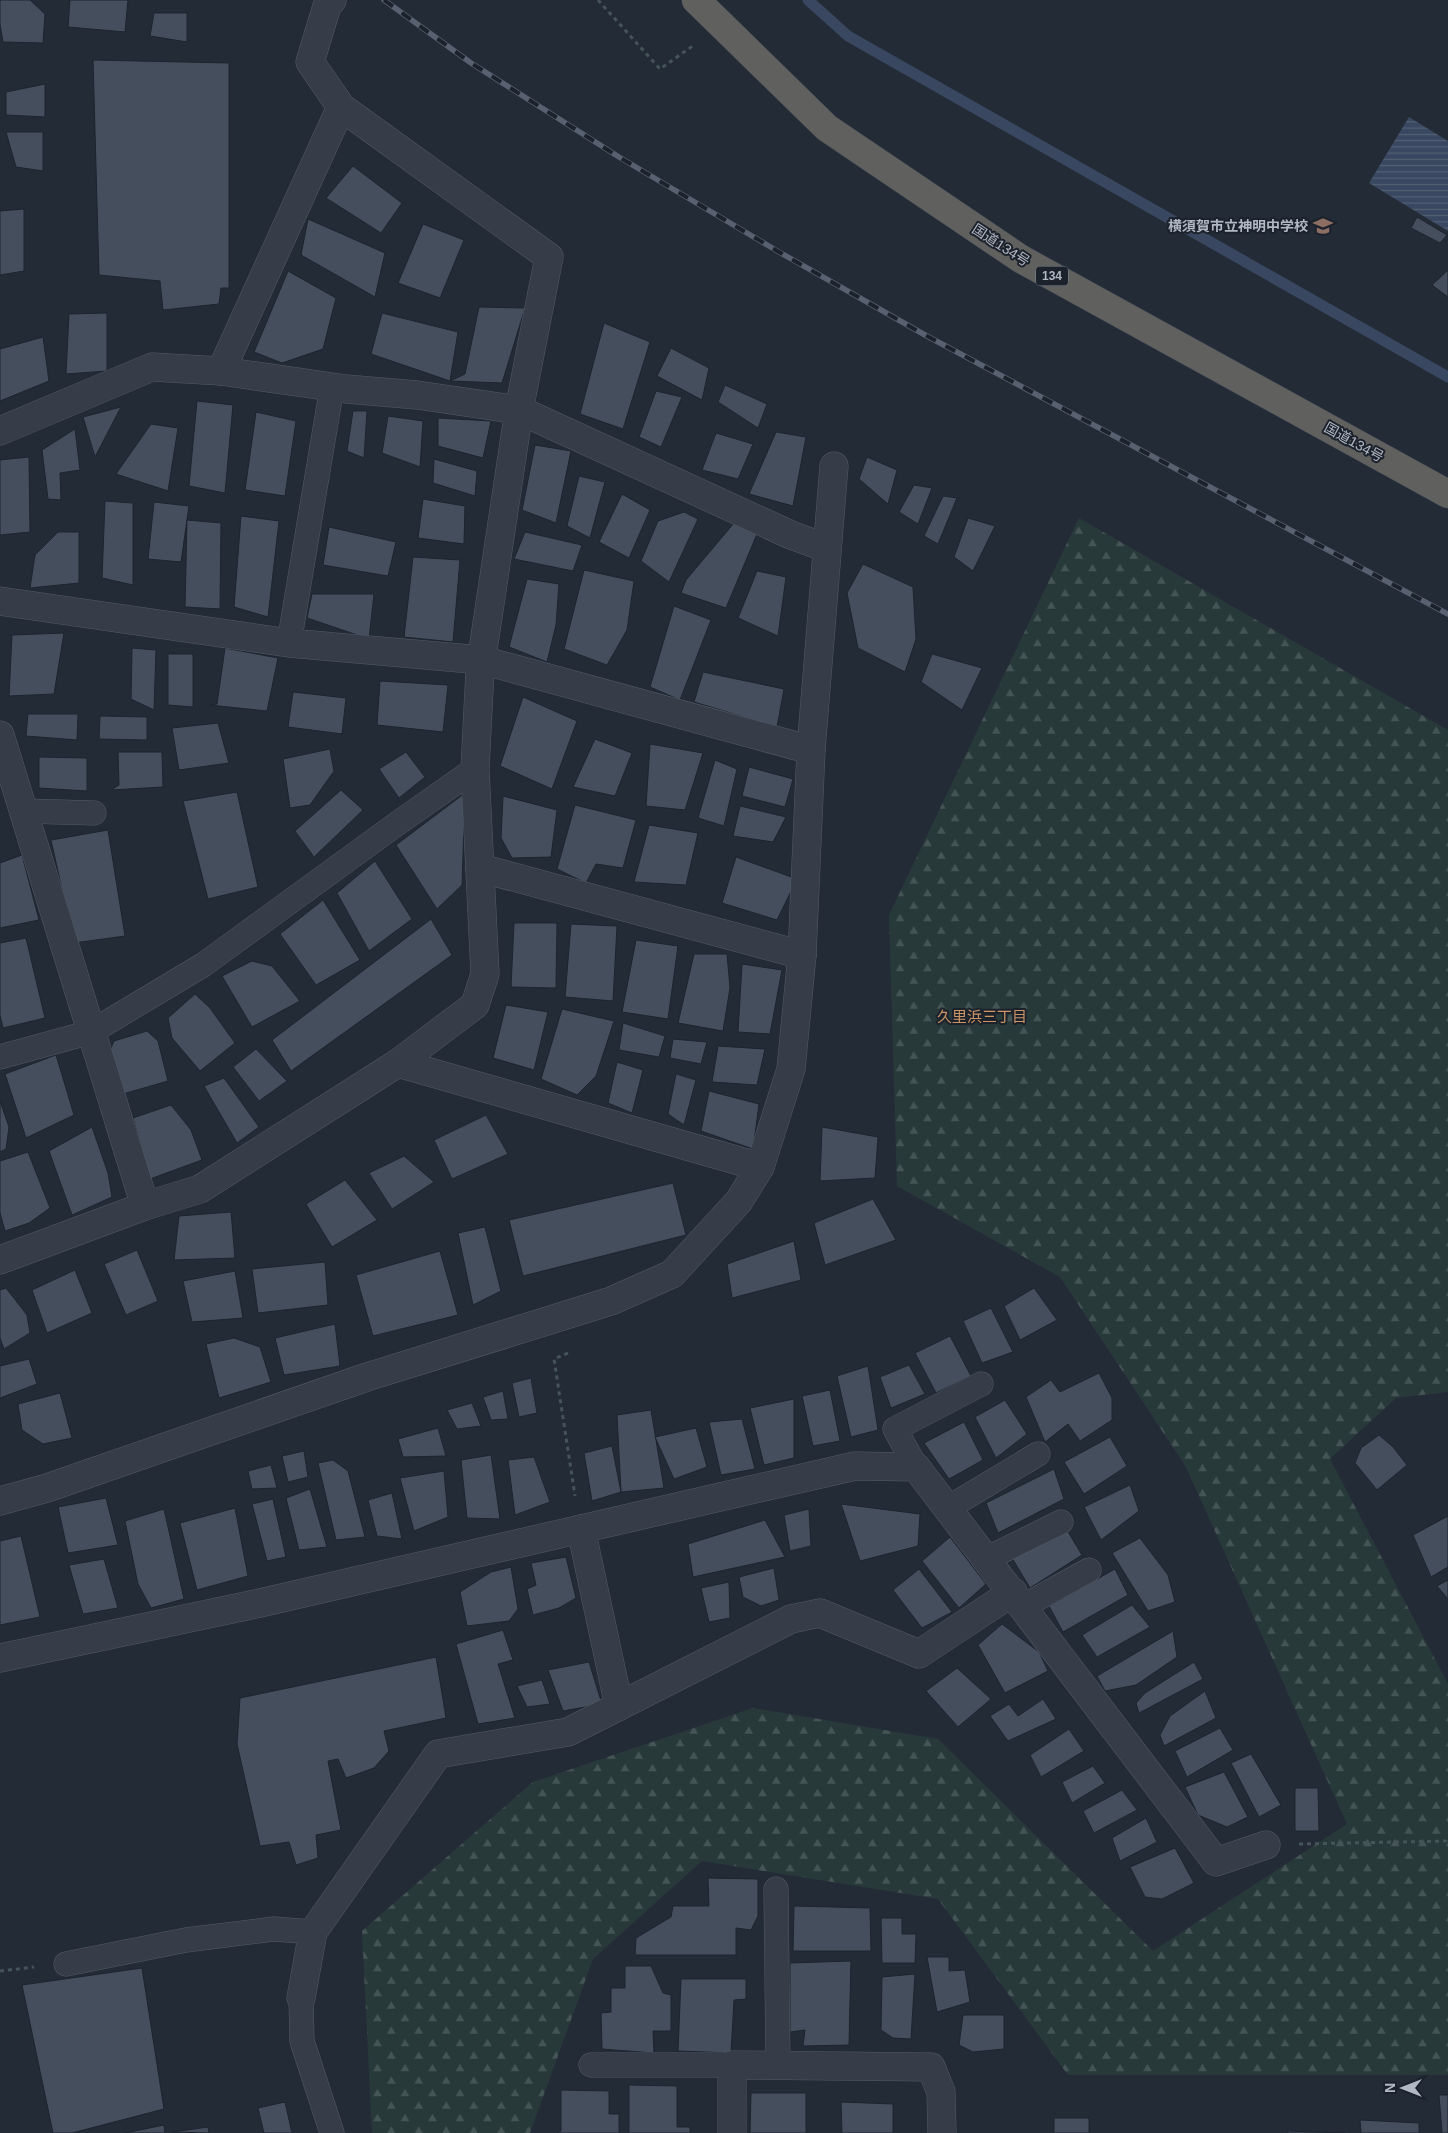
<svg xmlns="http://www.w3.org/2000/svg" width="1448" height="2133" font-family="Arial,'Noto Sans JP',sans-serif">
<defs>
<pattern id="forest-firs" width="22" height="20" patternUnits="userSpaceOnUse" patternTransform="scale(1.25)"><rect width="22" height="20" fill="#28393a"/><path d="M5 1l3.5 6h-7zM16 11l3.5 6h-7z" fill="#455455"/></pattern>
<pattern id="water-rules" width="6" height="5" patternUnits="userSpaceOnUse" patternTransform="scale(1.25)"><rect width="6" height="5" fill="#394860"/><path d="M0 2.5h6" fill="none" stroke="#536075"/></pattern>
</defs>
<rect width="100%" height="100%" fill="#232b37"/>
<path fill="url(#forest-firs)" d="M1079 518 1448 730V1392L1396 1398 1330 1459 1448 1684V2075H1068L938 1899 702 1861 593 1959 530 2133H372L362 1931 533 1782 753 1708 938 1739 1153 1951 1347 1824 1186 1467 1060 1277 897 1186 889 915Z"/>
<path fill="url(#water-rules)" d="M1409 117 1448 141V231L1369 183Z"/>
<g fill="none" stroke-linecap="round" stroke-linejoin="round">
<path stroke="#394860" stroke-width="11" d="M808 0 848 36 1448 377"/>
</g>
<g fill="#444e5c" stroke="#1d242f">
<path d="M0 0H30L45 14 43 43 3 42 0 24Z"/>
<path d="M70 0H128L125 32 68 27Z"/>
<path d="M154 13H187V42L150 36Z"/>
<path d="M93 60 229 63V288H221L219 304 163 310 160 281 99 275Z"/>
<path d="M45 84V117L6 115V92Z"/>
<path d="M6 132H43V171L16 167Z"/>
<path d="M353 166 402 203 381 233 326 198Z"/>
<path d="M24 209V271L0 275V211Z"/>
<path d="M1417 217 1447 235 1440 243 1411 228Z"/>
<path d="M308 219 385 253 375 297 301 255Z"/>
<path d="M423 224 464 240 440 298 398 283Z"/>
<path d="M288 271 336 298 323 349 282 363 254 352Z"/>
<path d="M1447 271H1448V297L1432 285Z"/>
<path d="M479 307 525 308 502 383 450 381 465 374Z"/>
<path d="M107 313V371L66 374 69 314Z"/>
<path d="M382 313 458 332 450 381 371 354Z"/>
<path d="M604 323 650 342 623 429 580 414Z"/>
<path d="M43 337 49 381 0 401V349Z"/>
<path d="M671 348 709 368 702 400 657 376Z"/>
<path d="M725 385 767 404 758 428 718 402Z"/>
<path d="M656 391 682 397 661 447 639 437Z"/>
<path d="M197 401 233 405 225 493 189 486Z"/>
<path d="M121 407 95 457 83 417Z"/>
<path d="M353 411H367L364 458 347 451Z"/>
<path d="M256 412 296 421 285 496 245 490Z"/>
<path d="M388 416 423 421 420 467 382 453Z"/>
<path d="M438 418 491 421 483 458 438 446Z"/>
<path d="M151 424 178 428 168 491 116 474Z"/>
<path d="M75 429 80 470 60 473 61 500 48 499 42 450Z"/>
<path d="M776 432 806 437 793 506 749 494Z"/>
<path d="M716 433 753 444 738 479 702 470Z"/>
<path d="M535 445 571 451 556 523 522 510Z"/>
<path d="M29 457 30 532 0 535V460Z"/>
<path d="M867 457 897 470 888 504 859 479Z"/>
<path d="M434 459 477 471 475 496 433 483Z"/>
<path d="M579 476 605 482 590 538 567 526Z"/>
<path d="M914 485 932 488 918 524 899 512Z"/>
<path d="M622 494 650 510 629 558 599 542Z"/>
<path d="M943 496 957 498 938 544 924 536Z"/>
<path d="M423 499 465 506 464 544 418 538Z"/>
<path d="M105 501 133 503V585L102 578Z"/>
<path d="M154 502 189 506 181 562 148 559Z"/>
<path d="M684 512 698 519 669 582 641 561 658 521Z"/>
<path d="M241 516 279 521 268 617 234 607Z"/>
<path d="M968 518 995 526 973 571 954 557Z"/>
<path d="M187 520 221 523 220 609 185 607Z"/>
<path d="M734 523 757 534 726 608 681 593 686 580Z"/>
<path d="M329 527 396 542 388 576 323 565Z"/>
<path d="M58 532H79V583L30 588 35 555Z"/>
<path d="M525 532 582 545 573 571 514 559Z"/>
<path d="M413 557 460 560 453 642 404 637Z"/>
<path d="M863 564 913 587 916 639 905 672 858 648 847 593Z"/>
<path d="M584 570 634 581 627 630 607 665 564 649Z"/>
<path d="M757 571 786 577 778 636 738 618Z"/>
<path d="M527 579 559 584 556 625 547 662 509 647Z"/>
<path d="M312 594H374L369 639 307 618Z"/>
<path d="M674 606 711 620 680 700 650 687Z"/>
<path d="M64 633 54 694 9 696 12 635Z"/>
<path d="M132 648 156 650 154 710 131 699Z"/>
<path d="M225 648 278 658 267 711 209 705 217 704Z"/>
<path d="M168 654H193V707L168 705Z"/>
<path d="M932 654 982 668 962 710 921 682Z"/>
<path d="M703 672 784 689 777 727 694 702Z"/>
<path d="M380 681 448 685 443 732 377 725Z"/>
<path d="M293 692 346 698 342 734 288 727Z"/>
<path d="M523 697 577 721 552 789 500 766Z"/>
<path d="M28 714H78L77 740 26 736Z"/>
<path d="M100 716 147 717V740L99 739Z"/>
<path d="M218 723 229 763 179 770 172 728Z"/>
<path d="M595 739 632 753 615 796 573 787Z"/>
<path d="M650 744 703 753 685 810 646 806Z"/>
<path d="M330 749 334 771 310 805 290 808 283 759Z"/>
<path d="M118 752H162L163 787 111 790 119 785Z"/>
<path d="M406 752 425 777 399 798 379 769Z"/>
<path d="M39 757 87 758V791L39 788Z"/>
<path d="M715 760 737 769 724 826 698 818Z"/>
<path d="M749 767 793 779 785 807 742 796Z"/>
<path d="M341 790 363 810 314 857 295 831Z"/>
<path d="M237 792 258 887 208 899 183 801Z"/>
<path d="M465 793 462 885 437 909 396 845Z"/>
<path d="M503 796 557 810 551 857 512 858 501 838Z"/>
<path d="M575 805 636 820 623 868 596 864 586 883 557 869Z"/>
<path d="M740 806 786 817 773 842 733 836Z"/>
<path d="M649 825 698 833 686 885 634 882Z"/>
<path d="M108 830 125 936 74 943 51 840Z"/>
<path d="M22 855 39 920 0 928V863Z"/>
<path d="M736 857 797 879 777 920 722 903Z"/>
<path d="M375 861 412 919 369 951 337 893Z"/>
<path d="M323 900 360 960 316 985 280 934Z"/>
<path d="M431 919 452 955 291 1071 272 1040Z"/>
<path d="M514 923H557L556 988 511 987Z"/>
<path d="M571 924 617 926 613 1001 565 997Z"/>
<path d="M26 938 45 1018 3 1028 0 1015V943Z"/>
<path d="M636 940 678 946 668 1019 622 1012Z"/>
<path d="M694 954H727L730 988 723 1031 678 1023Z"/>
<path d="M252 961 272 966 300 1001 252 1027 222 976Z"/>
<path d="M742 964 782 970 770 1034 738 1032Z"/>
<path d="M195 994 210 1008 235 1043 200 1071 172 1038 168 1018Z"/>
<path d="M506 1005 548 1012 534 1070 493 1058Z"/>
<path d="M562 1009 614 1021 596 1076 577 1095 541 1079Z"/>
<path d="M623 1023 665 1036 659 1057 619 1050Z"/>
<path d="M147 1031 158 1041 168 1081 116 1096 104 1065 114 1041Z"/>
<path d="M673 1039 707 1042 701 1064 670 1058Z"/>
<path d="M718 1046 765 1049 757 1085 712 1082Z"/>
<path d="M256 1049 287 1081 259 1101 233 1067Z"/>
<path d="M56 1055 74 1115 26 1138 5 1074Z"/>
<path d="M617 1062 643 1070 632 1113 608 1103Z"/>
<path d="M676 1074 696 1080 684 1125 668 1114Z"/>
<path d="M224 1078 259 1127 237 1143 204 1086Z"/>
<path d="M709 1091 759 1104 753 1149 701 1131Z"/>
<path d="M0 1101 9 1127 6 1149 0 1152Z"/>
<path d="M171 1105 191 1130 202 1160 150 1179 133 1118Z"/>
<path d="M486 1115 508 1154 452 1179 434 1140Z"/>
<path d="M92 1127 108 1173 112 1197 72 1215 49 1151Z"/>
<path d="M822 1127 878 1137 875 1178 820 1181Z"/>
<path d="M28 1152 50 1208 29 1223 5 1231 0 1213V1161Z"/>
<path d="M404 1156 434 1182 392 1209 369 1173Z"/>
<path d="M345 1180 377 1220 332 1247 306 1204Z"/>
<path d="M673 1183 686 1235 523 1276 509 1220Z"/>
<path d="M873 1199 896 1240 825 1265 814 1223Z"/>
<path d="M231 1212 235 1258 174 1260 179 1216Z"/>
<path d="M485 1227 501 1291 473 1305 458 1233Z"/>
<path d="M794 1241 801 1280 732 1298 727 1264Z"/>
<path d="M137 1250 158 1301 126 1315 104 1264Z"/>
<path d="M440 1251 458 1315 373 1336 356 1275Z"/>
<path d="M325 1262 328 1305 258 1313 252 1269Z"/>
<path d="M75 1270 92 1313 47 1333 32 1290Z"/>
<path d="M235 1271 243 1318 192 1322 183 1281Z"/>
<path d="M6 1288 27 1315 30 1333 4 1349 0 1338V1290Z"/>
<path d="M1034 1288 1057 1320 1020 1340 1004 1306Z"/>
<path d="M991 1308 1013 1352 982 1363 963 1321Z"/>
<path d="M335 1324 340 1366 284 1375 275 1338Z"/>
<path d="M950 1336 971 1376 936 1393 915 1353Z"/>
<path d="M234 1338 260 1347 271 1382 219 1398 206 1344Z"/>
<path d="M29 1359 37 1384 0 1398V1366Z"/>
<path d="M909 1365 925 1394 891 1408 880 1377Z"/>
<path d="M868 1366 878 1430 851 1437 837 1376Z"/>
<path d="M1099 1373 1112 1398V1420L1080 1441 1068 1424 1045 1442 1026 1397 1051 1380 1060 1392Z"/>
<path d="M531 1378 537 1413 519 1417 512 1383Z"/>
<path d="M830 1390 840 1441 813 1446 802 1396Z"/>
<path d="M503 1391 508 1419 491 1420 483 1397Z"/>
<path d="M60 1393 72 1438 43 1444 22 1430 18 1404Z"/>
<path d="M794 1399V1458L764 1465 750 1408Z"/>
<path d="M1005 1400 1027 1434 996 1458 975 1417Z"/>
<path d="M472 1403 481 1426 457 1429 447 1410Z"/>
<path d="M651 1410 664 1488 621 1492 617 1415Z"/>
<path d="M742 1419 755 1469 721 1475 709 1422Z"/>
<path d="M964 1422 983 1460 949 1479 924 1443Z"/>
<path d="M438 1428 446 1456 403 1457 398 1439Z"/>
<path d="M696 1428 707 1467 674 1479 655 1437Z"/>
<path d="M1379 1435 1393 1447 1407 1465 1377 1490 1355 1463 1361 1448Z"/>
<path d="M1110 1437 1127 1466 1084 1494 1064 1462Z"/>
<path d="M612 1446 621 1492 592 1501 584 1453Z"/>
<path d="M304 1451 308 1477 288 1482 282 1456Z"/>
<path d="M491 1455 500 1519 467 1518 461 1460Z"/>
<path d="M534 1457 550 1502 515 1515 508 1460Z"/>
<path d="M333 1460 348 1471 365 1537 336 1540 318 1463Z"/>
<path d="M271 1465 277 1488 252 1489 248 1471Z"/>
<path d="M1054 1469 1064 1499 998 1533 986 1503Z"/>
<path d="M444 1471 448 1517 414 1531 400 1478Z"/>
<path d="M1130 1485 1139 1511 1101 1540 1084 1507Z"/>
<path d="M310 1489 327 1547 299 1550 286 1498Z"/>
<path d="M392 1493 402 1539 377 1536 368 1500Z"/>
<path d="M106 1498 118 1545 68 1553 58 1507Z"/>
<path d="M273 1499 286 1557 267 1561 252 1504Z"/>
<path d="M841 1504 920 1514 918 1546 860 1561Z"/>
<path d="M235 1508 248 1576 197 1590 180 1523Z"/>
<path d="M164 1509 184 1599 151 1608 138 1584 125 1521Z"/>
<path d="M809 1509 811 1546 790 1551 784 1515Z"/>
<path d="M1448 1516V1567L1431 1577 1413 1535Z"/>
<path d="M765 1520 785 1557 693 1577 688 1544Z"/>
<path d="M1067 1530 1082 1555 1030 1588 1012 1558Z"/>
<path d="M21 1536 40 1617 0 1625V1541Z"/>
<path d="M950 1537 986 1584 959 1608 922 1561Z"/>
<path d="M1140 1538 1168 1575 1175 1602 1148 1611 1112 1553Z"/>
<path d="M566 1557 576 1598 559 1608 533 1615 527 1589 536 1585 531 1563Z"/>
<path d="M104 1559 118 1608 83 1614 69 1565Z"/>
<path d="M511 1567 518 1609 509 1621 467 1626 460 1592 491 1572Z"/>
<path d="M774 1568 779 1600 761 1606 743 1597 739 1577Z"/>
<path d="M919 1569 952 1612 922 1628 893 1590Z"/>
<path d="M1115 1569 1128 1595 1063 1632 1049 1606Z"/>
<path d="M1448 1580V1599L1437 1586Z"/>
<path d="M729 1582 730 1618 709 1622 701 1588Z"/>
<path d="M1132 1605 1150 1627 1097 1657 1082 1635Z"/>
<path d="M1002 1624 1039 1652 1048 1671 1005 1693 978 1645Z"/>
<path d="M503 1630 513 1660 498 1664 515 1718 478 1724 456 1644Z"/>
<path d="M1173 1631 1177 1657 1136 1685 1105 1691 1097 1676Z"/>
<path d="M436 1657 446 1718 384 1731 389 1751 374 1768 346 1778 338 1759 328 1761 341 1830 316 1835 318 1858 296 1865 289 1842 260 1846 237 1744 240 1698Z"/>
<path d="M589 1662 602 1704 563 1711 548 1670Z"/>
<path d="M1194 1662 1203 1679 1139 1713 1136 1703 1145 1693Z"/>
<path d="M957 1668 991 1699 958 1727 926 1691Z"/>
<path d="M542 1680 550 1704 527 1707 517 1686Z"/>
<path d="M1205 1691 1216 1718 1164 1746 1160 1735 1170 1716Z"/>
<path d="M1043 1699 1056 1719 1008 1741 990 1716 1009 1704 1018 1716Z"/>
<path d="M1220 1728 1233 1750 1187 1777 1175 1751Z"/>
<path d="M1069 1729 1084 1751 1041 1777 1030 1755Z"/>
<path d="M1251 1754 1281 1805 1259 1817 1231 1763Z"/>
<path d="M1093 1766 1105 1783 1072 1803 1062 1782Z"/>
<path d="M1224 1772 1248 1817 1227 1827 1198 1815 1185 1787Z"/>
<path d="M1295 1788H1318L1319 1831H1295Z"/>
<path d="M1122 1790 1137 1810 1094 1833 1083 1811Z"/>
<path d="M1146 1818 1157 1842 1120 1861 1112 1838Z"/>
<path d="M1175 1848 1194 1883 1162 1899 1145 1897 1130 1867Z"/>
<path d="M708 1878 758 1879V1916L751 1930 736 1928V1955H635L636 1938 671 1917 673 1906H709Z"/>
<path d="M794 1906 870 1908 871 1951H793Z"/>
<path d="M881 1918H902V1934H916L915 1963H882Z"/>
<path d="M927 1957H949V1971L965 1970 970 2002 937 2012Z"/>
<path d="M851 1961 849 2045 803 2046 805 2030 790 2032V1963Z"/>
<path d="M625 1966H651L663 1993 671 1995V2031H653L654 2053 602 2049 601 2013 611 2012V1988H625Z"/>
<path d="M142 1968 164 2109 72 2133H53L22 1985Z"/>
<path d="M915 1974 911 2039 893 2038 881 2030 882 1977Z"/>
<path d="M681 1979H746V1999L734 2000 731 2053 678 2051Z"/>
<path d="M963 2015H1004V2049L973 2052 959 2045Z"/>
<path d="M629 2085 677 2086V2127H690V2133H629Z"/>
<path d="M561 2090 609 2091V2114H619V2133H557L561 2131Z"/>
<path d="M751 2093H806V2133H750Z"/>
<path d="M1439 2095H1448V2133H1442Z"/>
<path d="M285 2102 292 2133H264L258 2108Z"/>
<path d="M841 2102 893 2104V2133H842Z"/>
<rect x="1054" y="2118" width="35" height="15"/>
<path d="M1360 2120 1419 2123V2133H1361Z"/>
<path d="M164 2125 165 2133H125Z"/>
<path d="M208 2127 209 2133 172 2132Z"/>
<path d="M1288 2131 1345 2133H1288Z"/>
</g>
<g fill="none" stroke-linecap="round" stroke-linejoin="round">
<defs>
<g id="service">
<path d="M289 643 332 387"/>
<path d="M24 811 94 813"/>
<path d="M0 1057 91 1032 203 965 398 823 475 769"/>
<path d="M916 1467 895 1429 981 1384"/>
<path d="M948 1508 1038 1454"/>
<path d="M988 1558 1061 1522"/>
<path d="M1024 1606 1089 1570"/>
<path d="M776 1889 778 2065"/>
<path d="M66 1964 186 1940 274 1929 313 1932"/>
<path d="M301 1998 302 2041 332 2133"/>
<path d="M591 2065H732"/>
</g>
<g id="minor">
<path d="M221 371 341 107"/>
<path d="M0 431 152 367 221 371 346 389 417 395 519 410 791 535 826 548"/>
<path d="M0 601 289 643 482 660 811 750"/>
<path d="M0 735 145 1206"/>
<path d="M480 868 802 955"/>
<path d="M398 1063 760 1167"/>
<path d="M0 1260 145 1206 200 1189 398 1063 475 1005 485 974 475 769 480 670 519 410 549 257 341 107 310 62 327 6 332 0"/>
<path d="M0 1501 47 1488 367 1377 611 1301 672 1274 739 1201 760 1167 791 1069 802 955 811 750 834 466"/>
<path d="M581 1529 619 1706"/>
<path d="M0 1658 260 1603 855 1466 916 1467 1216 1862 1266 1845"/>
<path d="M301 1998 313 1932 438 1754 568 1732 791 1619 820 1613 919 1654 1013 1592"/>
<path d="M732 2133V2065L931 2067 941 2092 942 2133"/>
</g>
<path id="trunk" d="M696 0 827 128 1021 259 1448 494"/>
</defs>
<use href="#service" stroke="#545b66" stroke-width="25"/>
<use href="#minor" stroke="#545b66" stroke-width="29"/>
<use href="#trunk" stroke="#414853" stroke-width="29"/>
<g stroke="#445458" stroke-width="3" stroke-dasharray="4 4" stroke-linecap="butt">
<path d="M598 0 660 69 694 45"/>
<path d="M568 1353 554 1359 575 1496"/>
<path d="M1299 1844 1446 1841 1448 1846"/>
<path d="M0 1971 34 1967"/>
</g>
<use href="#service" stroke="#363d48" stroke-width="24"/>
<use href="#minor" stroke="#363d48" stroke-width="28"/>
<use href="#trunk" stroke="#60605e" stroke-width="28"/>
<defs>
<path id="rail" d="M384 0 471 63 619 157 779 252 925 335 1448 614"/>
</defs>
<use href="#rail" stroke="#58616f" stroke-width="5.5"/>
<use href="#rail" stroke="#1c222c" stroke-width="4" stroke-dasharray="11" stroke-linecap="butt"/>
</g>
<defs>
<symbol id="school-bare" viewBox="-9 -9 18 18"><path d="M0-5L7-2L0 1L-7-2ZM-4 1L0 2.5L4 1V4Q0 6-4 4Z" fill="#8d6e63" stroke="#1c222c" stroke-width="2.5" paint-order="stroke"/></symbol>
</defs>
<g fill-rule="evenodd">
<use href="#school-bare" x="1309" y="212" width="28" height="28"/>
</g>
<g text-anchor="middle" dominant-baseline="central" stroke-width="4" stroke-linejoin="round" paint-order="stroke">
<rect fill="#1c222c" stroke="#848b96" stroke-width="1" x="1036" y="266.5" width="32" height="19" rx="4"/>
<g font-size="12" font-weight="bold" fill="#b1b8c4">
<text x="1052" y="276">134</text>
</g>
<g font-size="14" font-weight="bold" fill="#b1b8c4" stroke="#1c222c" text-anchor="end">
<text x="1308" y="226">横須賀市立神明中学校</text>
</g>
<g font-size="14" fill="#b1b8c4" stroke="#1c222c">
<text transform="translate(1001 245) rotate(33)">国道134号</text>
<text transform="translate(1354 442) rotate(29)">国道134号</text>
</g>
<g font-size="15" fill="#cb9565" stroke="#1c222c">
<text x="982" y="1016">久里浜三丁目</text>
</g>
</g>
<g transform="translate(1403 2088) rotate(270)" stroke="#1c222c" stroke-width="4" paint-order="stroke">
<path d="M0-4L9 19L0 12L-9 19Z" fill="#b1b8c4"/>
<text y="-8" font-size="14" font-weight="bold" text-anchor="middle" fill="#b1b8c4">N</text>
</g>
</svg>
